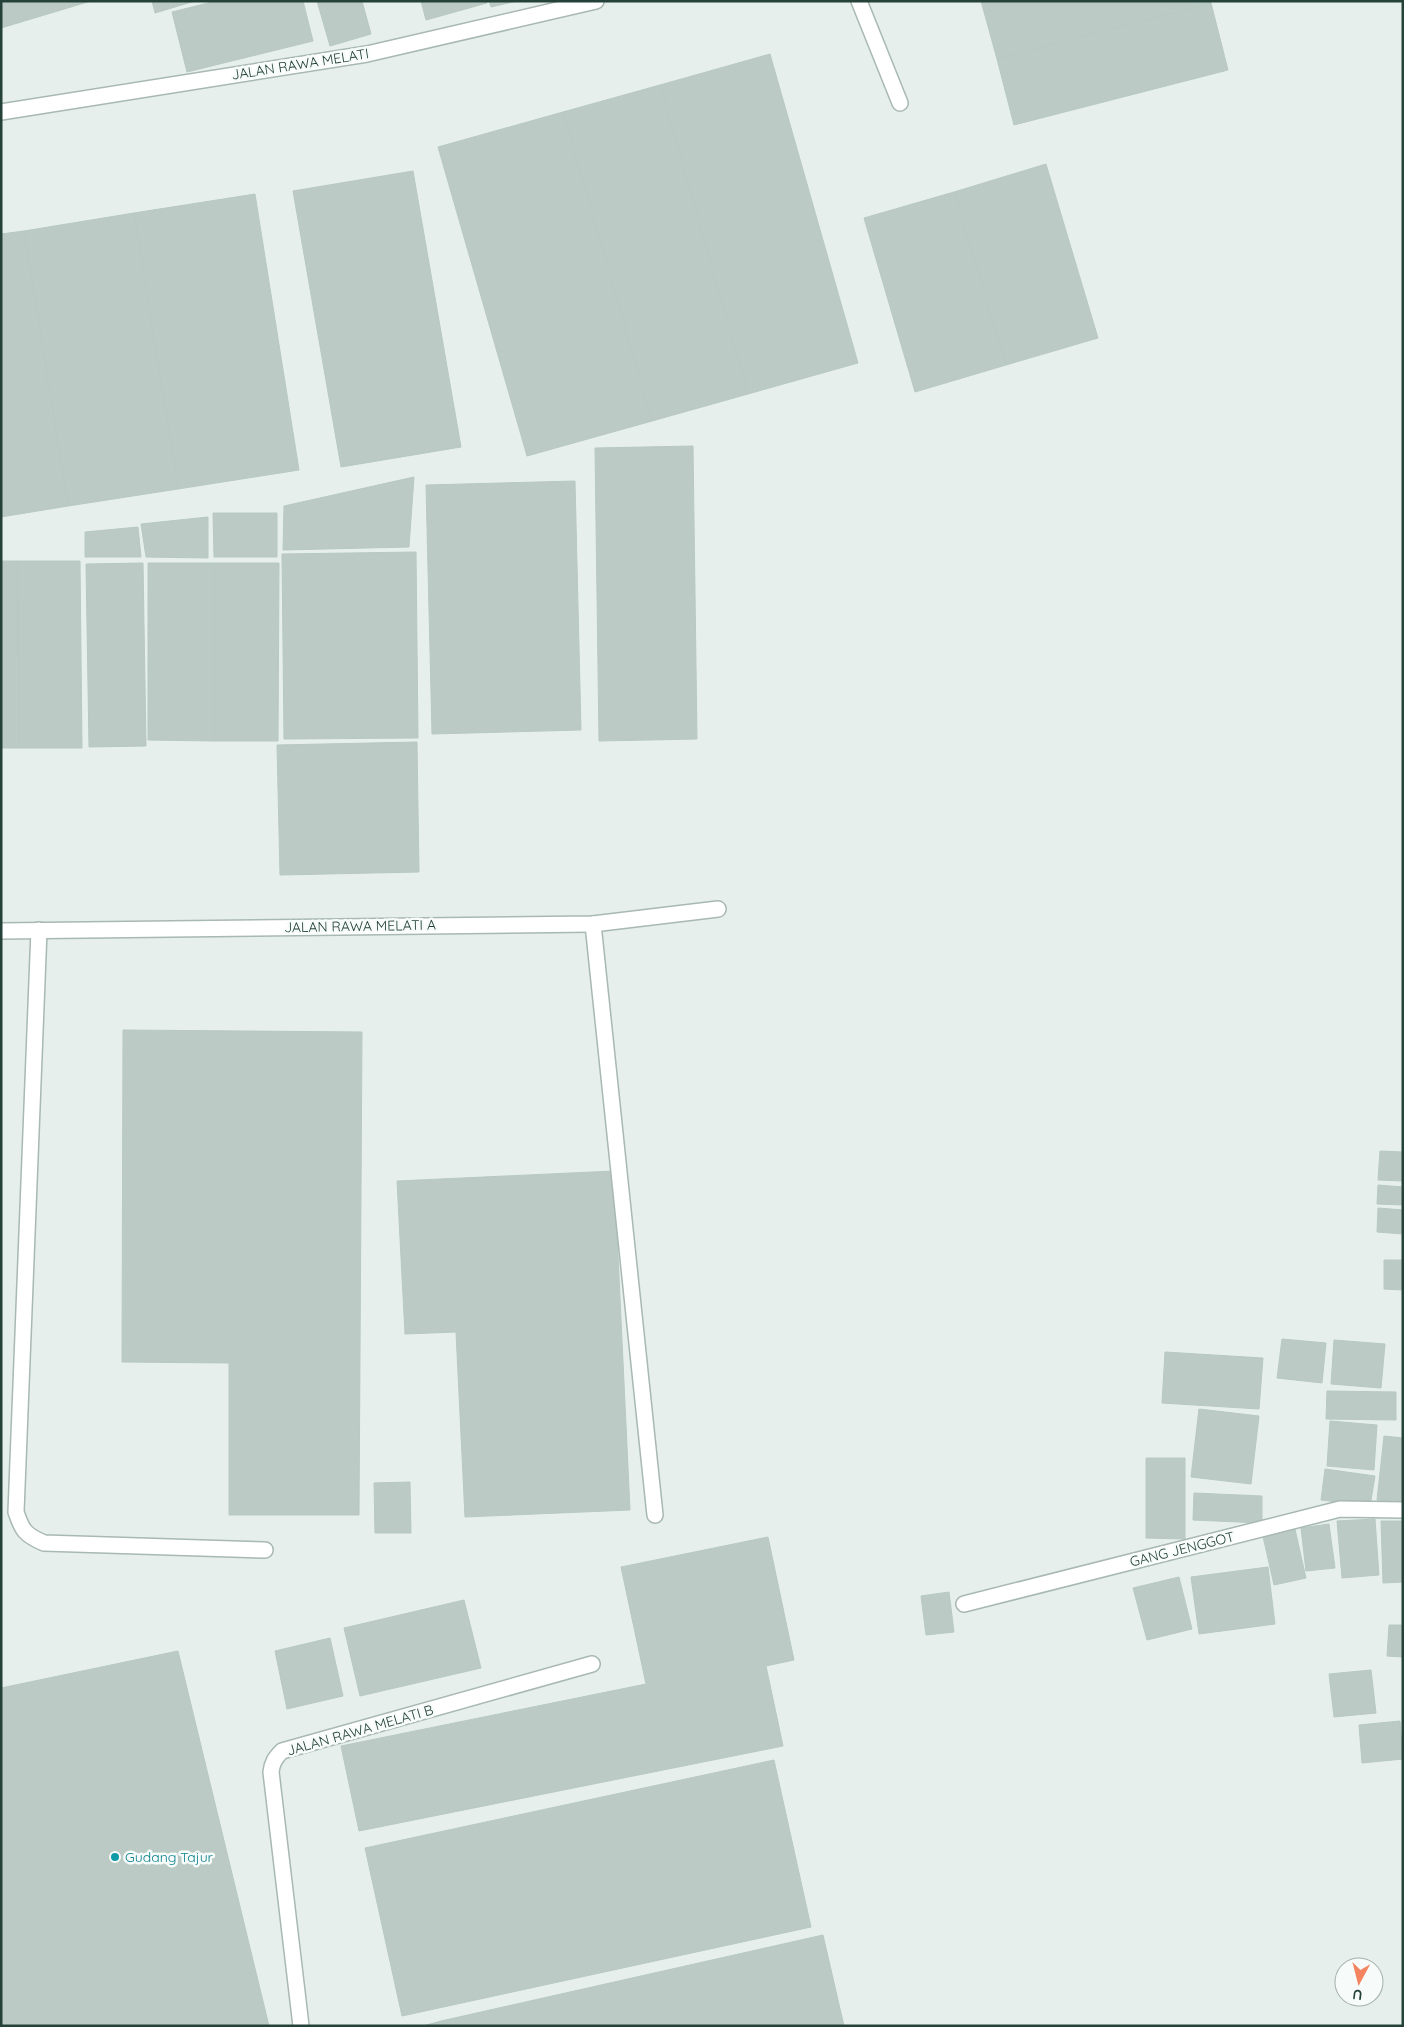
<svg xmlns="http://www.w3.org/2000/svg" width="1404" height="2027" font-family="Quicksand,sans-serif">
<rect width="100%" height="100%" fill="#e6efeb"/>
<g fill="#bbcac4" stroke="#b8c9c2">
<path d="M1 1H91L1 28Z"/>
<path d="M152 1H195L155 13Z"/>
<path d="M216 1H303L313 41 187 72 172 12Z"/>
<path d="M317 1H362L371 34 330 46Z"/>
<path d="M421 1H487V3L426 20Z"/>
<path d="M489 1H517L491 7Z"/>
<path d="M981 1H1210L1211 3 997 59Z"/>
<path d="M1211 3 1228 70 1014 125 997 59Z"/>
<path d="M770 54 858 363 748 394 660 85Z"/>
<path d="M660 85 748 394 652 421 563 112Z"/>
<path d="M563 112 652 421 527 456 438 147Z"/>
<path d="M1046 164 1098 338 1006 365 954 192Z"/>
<path d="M413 171 461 447 341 467 293 191Z"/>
<path d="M954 192 1006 365 915 392 864 218Z"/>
<path d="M255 194 299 470 178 489 134 213Z"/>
<path d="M134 213 178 489 68 506 24 231Z"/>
<path d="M24 231 68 506 1 517V234Z"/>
<path d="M693 446 697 739 599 741 595 448Z"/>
<path d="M414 477 409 547 283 550 284 506Z"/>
<path d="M575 481 581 730 432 734 426 485Z"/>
<path d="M213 513H277V557H214Z"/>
<path d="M208 517V558L146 557 141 524Z"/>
<path d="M138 527 141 557H85V532Z"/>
<path d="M416 552 418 738 284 739 282 554Z"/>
<path d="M1 561H18L19 748H1Z"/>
<path d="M18 561H80L82 748H19Z"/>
<path d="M143 563 146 746 89 747 86 564Z"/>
<path d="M148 563H215V741L148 740Z"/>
<path d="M215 563H279L278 741H215Z"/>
<path d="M417 742 419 872 280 875 277 745Z"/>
<path d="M123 1030 362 1032 359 1515H229V1363L122 1362Z"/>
<path d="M1380 1151 1403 1152V1181L1378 1180Z"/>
<path d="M614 1171 630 1510 465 1517 456 1332 405 1334 397 1181Z"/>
<path d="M1378 1185 1403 1187V1205L1377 1204Z"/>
<path d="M1378 1208 1403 1210V1234L1377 1232Z"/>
<path d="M1384 1260H1403V1290L1384 1289Z"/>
<path d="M1282 1339 1326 1343 1322 1383 1277 1378Z"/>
<path d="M1334 1340 1385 1344 1381 1388 1331 1384Z"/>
<path d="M1165 1352 1263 1358 1259 1409 1162 1403Z"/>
<path d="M1327 1391 1396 1392V1420L1326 1419Z"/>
<path d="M1199 1409 1259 1416 1251 1484 1191 1477Z"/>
<path d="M1330 1421 1377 1425 1374 1470 1327 1466Z"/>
<path d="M1384 1436 1403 1438V1503L1377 1500Z"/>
<path d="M1146 1458H1185V1539L1146 1538Z"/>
<path d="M1325 1469 1375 1476 1370 1506 1321 1500Z"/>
<path d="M410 1482 411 1533H375L374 1483Z"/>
<path d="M1194 1493 1262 1496V1523L1193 1520Z"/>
<path d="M1375 1519 1379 1575 1342 1578 1337 1521Z"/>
<path d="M1381 1521H1403V1582L1383 1583Z"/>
<path d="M1329 1524 1335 1568 1306 1571 1301 1528Z"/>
<path d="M1294 1525 1306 1578 1274 1585 1262 1532Z"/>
<path d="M768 1537 794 1660 766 1666 783 1746 359 1831 341 1746 646 1684 621 1567Z"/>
<path d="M1268 1567 1275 1624 1199 1634 1191 1577Z"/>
<path d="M1179 1577 1192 1629 1147 1640 1133 1588Z"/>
<path d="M949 1592 954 1632 926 1635 921 1596Z"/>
<path d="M464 1600 481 1668 360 1696 344 1628Z"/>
<path d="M1389 1625H1403V1657L1387 1656Z"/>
<path d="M330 1638 343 1696 287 1709 275 1651Z"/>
<path d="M178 1651 269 2026H1V1688Z"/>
<path d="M1371 1670 1376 1713 1334 1717 1329 1674Z"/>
<path d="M1400 1721 1403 1759 1362 1763 1359 1725Z"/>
<path d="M774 1760 811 1927 402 2016 365 1848Z"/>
<path d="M823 1935 844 2026H423L441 2021Z"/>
</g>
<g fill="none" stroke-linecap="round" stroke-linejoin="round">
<defs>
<g id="minor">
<path d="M859 1 900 103"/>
<path d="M1 112 367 54 596 1"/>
<path d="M593 924 655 1515"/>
<path d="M39 930 16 1512C22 1530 25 1535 44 1543L265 1550"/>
<path d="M1 931 593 924 718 909"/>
<path d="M964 1604 1340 1509 1403 1510"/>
<path d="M301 2026 271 1772C272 1763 275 1758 282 1751L592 1664"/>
</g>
</defs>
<use href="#minor" stroke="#a8b8b2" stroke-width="18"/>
<use href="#minor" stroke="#fff" stroke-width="15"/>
</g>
<circle fill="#0f9aa8" stroke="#f7fbf9" stroke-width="2" cx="115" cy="1857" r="5"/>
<g text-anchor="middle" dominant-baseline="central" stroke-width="5" stroke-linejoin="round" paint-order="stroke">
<g font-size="14" fill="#24423a" stroke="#f7fbf9">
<text transform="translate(300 64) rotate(-9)">JALAN RAWA MELATI</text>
<text transform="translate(360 926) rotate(-1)">JALAN RAWA MELATI A</text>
<text transform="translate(1182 1549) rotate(-14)">GANG JENGGOT</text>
<text transform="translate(360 1730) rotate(-16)">JALAN RAWA MELATI B</text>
</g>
<g font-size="14" fill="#0d838f" stroke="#f7fbf9" text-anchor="start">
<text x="125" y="1857">Gudang Tajur</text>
</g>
</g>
<rect width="1404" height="2027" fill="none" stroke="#24423a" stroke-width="5"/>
<g transform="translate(1359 1982) rotate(187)"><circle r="24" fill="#f7fbf9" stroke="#a3b1ad"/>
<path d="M0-4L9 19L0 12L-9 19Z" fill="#f4845f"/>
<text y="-8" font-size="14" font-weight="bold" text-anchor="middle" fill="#24423a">U</text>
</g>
</svg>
